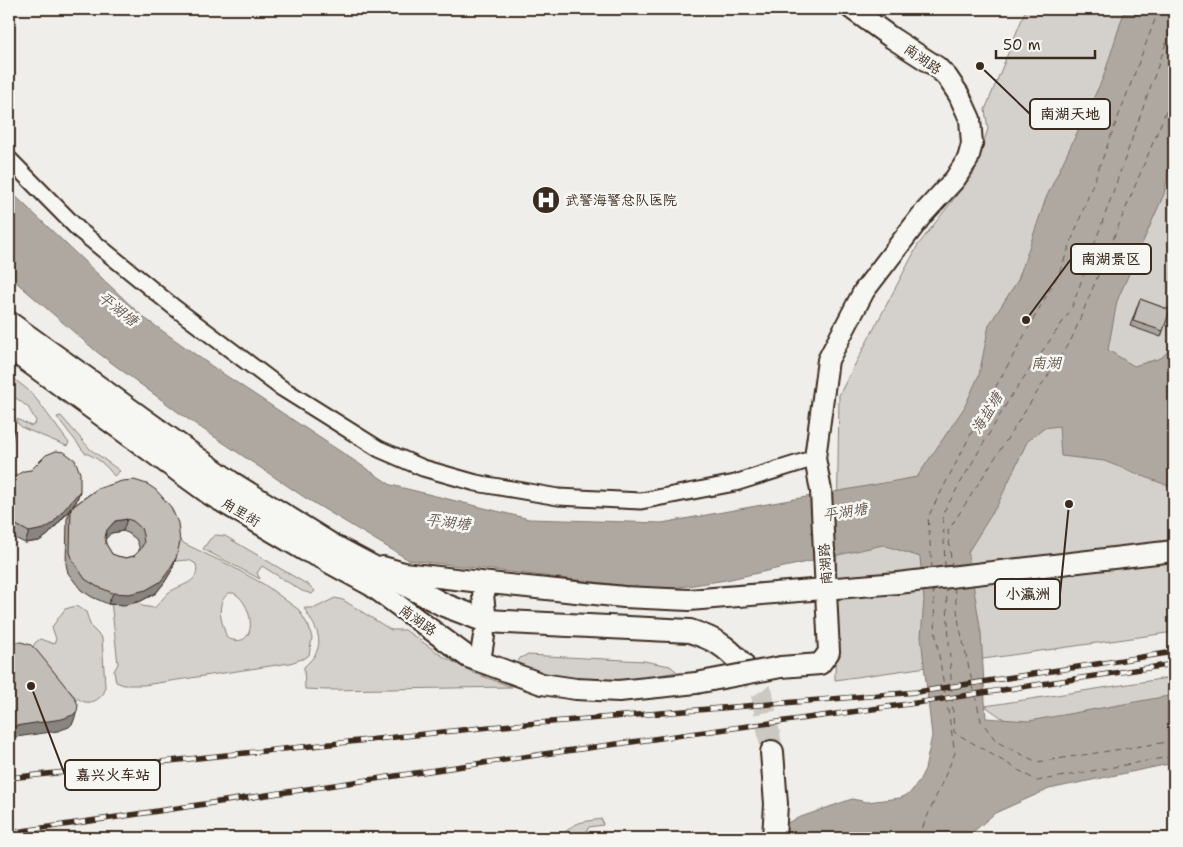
<svg xmlns="http://www.w3.org/2000/svg" width="1183" height="847" font-family="'Shantell Sans','LXGW WenKai TC',sans-serif">
<rect width="100%" height="100%" fill="#efeeea"/>
<filter id="ink" filterUnits="userSpaceOnUse"><feTurbulence type="fractalNoise" baseFrequency=".02" numOctaves="2"/><feDisplacementMap in="SourceGraphic" scale="10" xChannelSelector="R" yChannelSelector="G"/><feConvolveMatrix kernelMatrix="1 2 1 2 8 2 1 2 1" color-interpolation-filters="sRGB"/></filter>
<g filter="url(#ink)">
<g fill="#d4d1cc" stroke="#887e75" fill-rule="evenodd">
<path d="M1026 9H1174V632L835 680 839 395 918 245 974 173 988 129 985 110Z"/>
<path d="M9 375 27 389 37 400 69 443 67 446 23 428 16 422 17 419 31 426 35 424 36 421 28 407 9 393Z"/>
<path d="M61 416 90 449 120 471 114 476C107 466 97 457 85 453L57 417Z"/>
<path d="M160 527 185 544 229 565 265 585 299 610 309 627 312 638 309 655 305 658 290 663 144 685H124L116 682 114 671 118 664 111 601 132 596 142 606 154 608C159 604 163 598 168 593 180 584 201 584 196 564L189 560 160 562ZM229 593H234C255 605 259 652 227 638 222 623 214 604 229 593Z"/>
<path d="M216 535 225 536 310 586 315 591 312 594 302 591 262 566 257 573 260 579 203 549 210 539Z"/>
<path d="M335 598 343 600 391 630H405L444 657 474 673 512 687 328 690 305 689 304 667C328 646 319 632 304 608H315Z"/>
<path d="M76 606 86 612 91 627 102 638 105 686 104 693C86 715 71 693 58 678 50 669 43 660 35 651L33 647 35 643 40 639 54 644 56 639 52 627 65 609Z"/>
<path d="M527 655 644 661 670 666 677 672 615 683 547 678 523 672 517 664 520 658Z"/>
<path d="M1174 677V710L1018 729 985 706Z"/>
<path d="M602 819 603 825 589 827 582 838H561C572 821 583 822 602 819Z"/>
</g>
<path fill="#afa8a1" stroke="#81766d" d="M1125 9H1174V144L1164 194 1117 301 1108 350 1134 366 1161 358 1174 346V488L1104 461 1061 456 1059 426 1043 428 1027 442 998 504 968 552 981 633 986 718 1029 721 1174 695V763L1049 789 995 813 966 838H864L842 835 814 838H754L798 818 852 799 867 802 900 798 909 794 918 783 925 769 932 736 921 637 924 600 920 557 883 545 726 580 661 590 409 560 304 497 182 415 97 352 9 276V190L143 317 213 367 391 485 529 519 662 523 917 477 964 408 979 375 989 325 1018 280 1046 198 1103 78Z"/>
<g fill="none" stroke-linecap="round" stroke-linejoin="round">
<g stroke="#64564c" stroke-width="1" stroke-dasharray="6 5" stroke-linecap="butt">
<path d="M945 567 943 513 1011 396 1071 310 1174 21"/>
<path d="M952 568 948 531 1072 338 1174 92"/>
<path d="M932 569 928 517 988 401 1060 271 1159 9"/>
<path d="M946 586 954 732 1037 781 1174 756"/>
<path d="M954 587 959 624 981 721 997 742 1037 762 1174 741"/>
<path d="M918 838 955 753 936 637 933 588"/>
</g>
<path stroke="#cbc7c1" stroke-width="22" stroke-dasharray="22 11" stroke-linecap="butt" d="M742 664 762 694 772 752"/>
<defs>
<path id="street" d="M9 159 79 230 175 308 280 387 379 449 423 468 476 483 558 497 641 501 735 483 815 458"/>
<g id="secondary">
<path d="M328 562 372 586 468 657 542 684 576 689 619 691 696 683"/>
<path d="M383 567 404 573 489 583 624 597 689 600 898 583 1174 551"/>
<path d="M486 621 483 595 489 583"/>
<path d="M480 661 484 636"/>
<path d="M781 667 820 664 829 652 821 491 815 458 828 360 864 291 922 215 955 179 968 159 972 144 970 119 959 95 947 77 937 67 892 38 852 9"/>
</g>
<g id="primary">
<path d="M9 323 230 482 333 546 444 605 486 621 690 631C714 639 725 645 742 664"/>
<path d="M9 347 211 494 306 550 344 567"/>
<path d="M772 752 776 804 774 838"/>
</g>
</defs>
<use href="#street" stroke="#3b2a1e" stroke-width="19"/>
<use href="#secondary" stroke="#3b2a1e" stroke-width="24"/>
<use href="#primary" stroke="#3b2a1e" stroke-width="26"/>
<use href="#street" stroke="#f6f6f2" stroke-width="15"/>
<use href="#secondary" stroke="#f6f6f2" stroke-width="20"/>
<use href="#primary" stroke="#f6f6f2" stroke-width="22"/>
<defs>
<g id="rail">
<path d="M9 778 490 727 917 692 1174 652"/>
<path d="M9 833 544 754 916 703 1174 664"/>
</g>
</defs>
<use href="#rail" stroke="#3b2a1e" stroke-width="5.5"/>
<use href="#rail" stroke="#f6f6f2" stroke-width="4" stroke-dasharray="11" stroke-linecap="butt"/>
<defs>
<path id="secondary-bridge" d="M696 683 781 667"/>
</defs>
<use href="#secondary-bridge" stroke="#3b2a1e" stroke-width="24" stroke-linecap="butt"/>
<use href="#secondary-bridge" stroke="#f6f6f2" stroke-width="20"/>
</g>
<g fill="#a7a39d" stroke="#3b2a1e" fill-rule="evenodd">
<path d="M1140 299 1170 310 1161 337 1130 326Z"/>
<path d="M31 470 80 491 76 502 72 507 97 489 176 558 172 570 164 583 156 593 141 601 125 605 108 604 92 597 81 590 68 573 66 564 67 519 71 509 48 535 39 541 25 543 9 535V482ZM123 531 128 533 136 539 139 546V551L134 556 126 558 117 556 112 554 106 544 105 539 111 533Z"/>
</g>
<g fill="#888480" stroke="#3b2a1e">
<path d="M80 491 76 502 48 535 39 541 25 543 29 532Z"/>
<path d="M127 519 123 531 111 533 103 542 107 530 115 521Z"/>
<path d="M176 558 172 570 164 583 156 593 141 601 125 605 108 604 113 593Z"/>
<path d="M77 711 73 723 69 727 58 731 9 738V727Z"/>
</g>
<g fill="#c2bdb7" stroke="#3b2a1e" fill-rule="evenodd">
<path d="M1140 299 1170 310 1163 331 1133 321Z"/>
<path d="M9 401 14 416V429L11 445 9 450Z"/>
<path d="M56 451 64 452 75 460 80 473V491L52 524 44 529 29 532 9 521V482L13 477 24 471 31 470 46 455Z"/>
<path d="M134 480 147 484 156 490 171 507 178 523 180 542 176 558 168 572 160 582 146 590 129 594 113 593 96 586 85 579 73 561 70 552 71 508 97 489 122 481ZM127 519 133 521 141 528 143 535 144 543 140 550 134 556 126 558 117 556 112 554 106 544 105 537 107 530 115 521Z"/>
<path d="M9 642H21L31 645 38 652 75 698 78 705 77 711 73 715 62 719 9 727Z"/>
</g>
</g>
<defs>
<symbol id="hospital-disc" viewBox="-11 -11 22 22"><circle r="9.5" fill="#3b2a1e" stroke="#f6f6f2"/><path d="M-5-5h3v3.5h4V-5h3V5h-3V1.5h-4V5h-3Z" fill="#fff"/></symbol>
</defs>
<g fill-rule="evenodd">
<use href="#hospital-disc" x="530" y="184" width="32" height="32"/>
</g>
<g text-anchor="middle" dominant-baseline="central" stroke-width="5" stroke-linejoin="round" paint-order="stroke">
<g font-size="14" fill="#3b2a1e" stroke="#f6f6f2">
<text transform="translate(923 59) rotate(35)">南湖路</text>
<text transform="translate(241 512) rotate(31)">甪里街</text>
<text transform="translate(825 564) rotate(-94)">南湖路</text>
<text transform="translate(418 620) rotate(36)">南湖路</text>
</g>
<g font-size="14" fill="#3b2a1e" stroke="#f6f6f2" text-anchor="start">
<text x="565" y="200">武警海警总队医院</text>
</g>
<g font-size="15" font-style="italic" fill="#64564c" stroke="#f6f6f2">
<text transform="translate(118 309) rotate(39)">平湖塘</text>
<text x="1046" y="363">南湖</text>
<text transform="translate(987 413) rotate(-58)">海盐塘</text>
<text transform="translate(845 512) rotate(-9)">平湖塘</text>
<text transform="translate(448 522) rotate(7)">平湖塘</text>
</g>
</g>
<path fill="none" stroke="#3b2a1e" stroke-width="2" d="M980 66L1030 114M1026 320L1071 259M1069 504L1060 594M31 686L65 775"/>
<g fill="#3b2a1e" stroke="#f6f6f2" stroke-width="2">
<circle cx="980" cy="66" r="5"/>
<circle cx="1026" cy="320" r="5"/>
<circle cx="1069" cy="504" r="5"/>
<circle cx="31" cy="686" r="5"/>
</g>
<g fill="#f6f6f2" stroke="#3b2a1e" stroke-width="2">
<rect x="1030" y="99" width="80" height="30" rx="5"/>
<rect x="1071" y="244" width="80" height="30" rx="5"/>
<rect x="995" y="579" width="65" height="30" rx="5"/>
<rect x="65" y="760" width="95" height="30" rx="5"/>
</g>
<g font-size="15" text-anchor="middle" font-weight="bold" fill="#3b2a1e">
<text x="1070" y="119">南湖天地</text>
<text x="1111" y="264">南湖景区</text>
<text x="1028" y="599">小瀛洲</text>
<text x="113" y="780">嘉兴火车站</text>
</g>
<rect width="1183" height="847" fill="none" stroke="#f6f6f2" stroke-width="30"/>
<rect x="15" y="15" width="1153" height="817" fill="none" stroke="#3b2a1e" stroke-width="2" filter="url(#ink)"/>
<path d="M996 50v8h99v-8" fill="none" stroke="#3b2a1e" stroke-width="2.5"/>
<text x="1003" y="50" font-size="15" fill="#3b2a1e" stroke="#f6f6f2" stroke-width="4" paint-order="stroke">50 m</text>
</svg>
